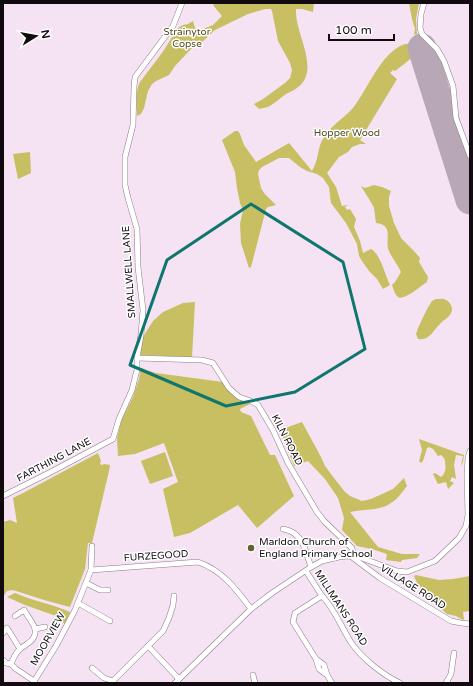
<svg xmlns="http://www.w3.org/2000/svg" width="473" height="686" font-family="'Varela Round',sans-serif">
<rect width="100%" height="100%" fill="#f5e2f2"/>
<g fill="#c7bf61">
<path d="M215 3H314L313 12 302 9H296C294 33 322 70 297 88 293 91 289 92 286 94 280 98 274 104 268 107 265 108 262 108 259 109L254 104 263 99 285 83 290 78 292 70 290 63 278 41 272 11 271 9H265L248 14 215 30 202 42 191 49 175 66 169 75 156 81 152 84 148 91 144 108 141 114 137 116C137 105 135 91 140 82L162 53 178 28 183 25 188 24 193 21 195 28 200 30 213 25 222 16 213 5Z"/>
<path d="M409 3H419L416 19 417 35 414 34 415 29 412 19Z"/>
<path d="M405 44C409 44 414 43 417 46V52L408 61 395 71 393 70 390 73 397 79 360 140 366 144H360L352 147 348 152 339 157 327 173 336 187 342 206 348 205 345 207 347 210 350 209 356 219 354 227 360 241 363 253 371 249C381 255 385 275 390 285L383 289 377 279 369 271 362 261 359 256 357 244 346 223 331 203 329 187 323 178 317 174 307 171 300 167 289 158H279L262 167 259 170 258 174 261 188 264 193 276 205 268 207 266 209 251 267 249 268 241 243 240 224 243 210 240 203 237 188 235 172 222 140 235 131H238L240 134 244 145 256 162 289 143 312 171C315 165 317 160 318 154 319 149 320 143 323 139 330 126 343 119 353 108 368 89 381 52 405 44Z"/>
<path d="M30 152 31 173 18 179 13 154Z"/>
<path d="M374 185 382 187 391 191 389 197V206L394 223 401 238 413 250 420 258 419 262 428 277 427 282C422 285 404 301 398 297 395 295 393 288 392 285L395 282 401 272C398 265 392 258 389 251 384 241 395 225 376 223L374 208 372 204 361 186 365 188Z"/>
<path d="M436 299C440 299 443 298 446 300 450 302 454 308 451 313 449 318 443 320 440 324 433 330 430 341 418 339L416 334 418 328 427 309 432 301Z"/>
<path d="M195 302 192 357 140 355 143 337 153 321 163 312 183 303Z"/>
<path d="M141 368 156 373 223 382C232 395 236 399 250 404L240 409 241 412 251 416 270 455H275L294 496 257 528 238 505 190 533 174 537 163 489 178 482 164 443 135 454 118 456 117 438 121 421 133 397 139 379Z"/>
<path d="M302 422 321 457 325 466 334 478 345 492 350 496 362 501 371 499 393 489 404 478 407 486C402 492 398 499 391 503 380 511 364 509 350 512L378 547 402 554H420L417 558 402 560 401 562 386 560 387 554 372 549 357 546 342 530 344 518 338 498 325 479 308 461 294 466 280 430Z"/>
<path d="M419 439 464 455 463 462 461 466 463 456 456 455 454 465 456 479 452 477 450 481 454 483 448 489 446 482 438 484 433 474 435 473 441 477C447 473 446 463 444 458L441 455 438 456 433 449 429 447 427 448 423 461 421 463 419 461 422 450Z"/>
<path d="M165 452 173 476 150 484 141 461Z"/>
<path d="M98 453 101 461 100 464 102 465 104 464 110 465 109 471 92 543H88L85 569 70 607 44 600 13 590 7 591 3 597V522L10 520 17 523 13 498 25 492Z"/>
<path d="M416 575 439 580 453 579 470 576V611L463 612 464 619 463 620 456 616 447 614 432 600 418 585 414 576Z"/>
<path d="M15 593C33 601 52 604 70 612L65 625 59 617 25 605 7 597Z"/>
</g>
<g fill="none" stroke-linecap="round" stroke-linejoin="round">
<path stroke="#b8a8b6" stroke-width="29" d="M422 48 470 200"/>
<defs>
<g id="minor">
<path d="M424 3 421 14 420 28 422 34 437 49 444 61 453 86 456 118 470 156"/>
<path d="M137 358 202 360 213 363 229 388 239 397 251 401 258 405 273 430 288 463 317 512 324 521 352 548 353 553 351 556"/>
<path d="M3 496 49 473 113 439 119 419 132 390 137 370V358L141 335 143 310 138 267 137 229 128 198 125 185V157L133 125 134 87 135 77 173 26 182 3"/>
<path d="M283 529C286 530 289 530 292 532 304 538 307 556 311 567"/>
<path d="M352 557 380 578 451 621 461 623 470 624"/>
<path d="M91 570 198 562C222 570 237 590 251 609"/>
<path d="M306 571 322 596C335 609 342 629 352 644 363 659 383 675 400 683"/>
<path d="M86 583 100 590H108"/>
<path d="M322 596 295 613 293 622 316 659 319 669 327 675"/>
<path d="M78 603 110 621"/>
<path d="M15 616 24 610C27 615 34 624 35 629 37 641 25 644 19 650 15 654 13 659 11 664L16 669 34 681"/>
<path d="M35 629 45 627"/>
<path d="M3 633 7 628 20 649"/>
<path d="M148 646 179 679"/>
<path d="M316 659 324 665 327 675 332 683"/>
<path d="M3 660 6 663 11 664"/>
<path d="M92 668 104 678 113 681 163 631 169 618 173 605 174 596"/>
<path d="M253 675 255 683"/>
<path d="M33 683 56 646 75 610 91 570 92 546"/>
<path d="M175 683 251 609 272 593 311 567 322 561 339 557 348 556 359 557 397 571 407 572 435 561 459 538 466 526 468 515 467 476 468 458 470 451"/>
<path d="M446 683 451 674 454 653"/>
</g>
</defs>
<use href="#minor" stroke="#8c7b8a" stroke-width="6"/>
<use href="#minor" stroke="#fff" stroke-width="5"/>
</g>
<path fill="none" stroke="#0f766e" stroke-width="3" stroke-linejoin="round" d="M251 204 343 262 365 349 295 392 226 406 130 365 167 260Z"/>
<circle fill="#66622e" stroke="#fff" stroke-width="1.5" cx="251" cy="548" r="4"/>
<g text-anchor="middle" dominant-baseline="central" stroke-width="3" stroke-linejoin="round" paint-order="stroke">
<g font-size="10" fill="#504c21" stroke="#fff">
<text x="187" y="32">Strainytor<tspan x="187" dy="12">Copse</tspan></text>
<text x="347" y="133">Hopper Wood</text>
</g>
<g font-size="10" fill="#110b10" stroke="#fff">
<text transform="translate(129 272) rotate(-94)">SMALLWELL LANE</text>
<text transform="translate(287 440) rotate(63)">KILN ROAD</text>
<text transform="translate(54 460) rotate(-28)">FARTHING LANE</text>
<text transform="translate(156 556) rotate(-4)">FURZEGOOD</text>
<text transform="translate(413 587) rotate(32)">VILLAGE ROAD</text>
<text transform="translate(341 608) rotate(57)">MILLMANS ROAD</text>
<text transform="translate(48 639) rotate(-60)">MOORVIEW</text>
</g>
<g font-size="10" fill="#110b10" stroke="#fff" text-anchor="start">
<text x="259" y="542">Marldon Church of<tspan x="259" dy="12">England Primary School</tspan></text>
</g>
</g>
<rect width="473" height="686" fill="none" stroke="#110b10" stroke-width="8"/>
<g transform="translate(36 36) rotate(79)" stroke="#ffffff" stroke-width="3" paint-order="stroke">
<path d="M0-3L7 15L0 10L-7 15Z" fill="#110b10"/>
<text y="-6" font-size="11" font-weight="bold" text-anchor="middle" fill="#110b10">N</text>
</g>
<path d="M329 34v6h65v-6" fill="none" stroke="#110b10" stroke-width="2"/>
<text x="335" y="34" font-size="12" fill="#110b10" stroke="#ffffff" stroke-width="3" paint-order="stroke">100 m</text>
</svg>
